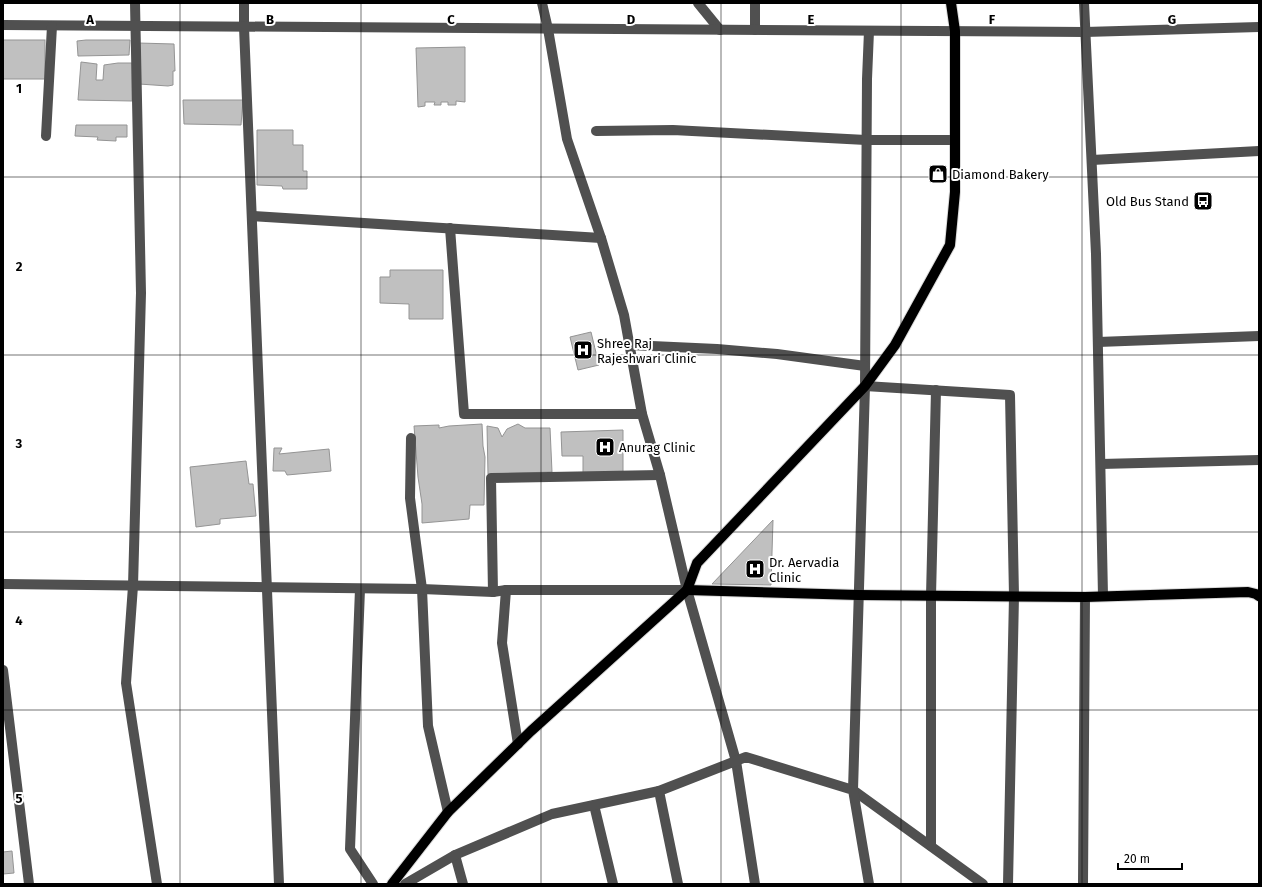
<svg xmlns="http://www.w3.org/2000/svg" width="1262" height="887" font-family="'Fira Sans',sans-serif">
<rect width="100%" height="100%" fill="#fff"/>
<g fill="#c0c0c0" stroke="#949494">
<rect x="3" y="40" width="42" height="39"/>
<path d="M86 40H130L129 55 78 56 77 41Z"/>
<path d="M138 43 174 44 175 71H173V85L168 86 139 84Z"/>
<path d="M465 47V102L456 101V105H448V102H441V105H434L435 102H425V106L418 107 416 48Z"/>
<path d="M81 62 97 64 96 80H103L104 65 118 63H132V101L78 100Z"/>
<path d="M183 100H243L241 125 184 124Z"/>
<path d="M76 125H127V137H116V141L97 140 98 137 75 136Z"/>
<path d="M257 130H293V145H303V171H307V189H283L282 186 257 185Z"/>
<path d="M390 270H443V319H409V304L380 303V277H390Z"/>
<path d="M591 332 599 365 578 370 570 337Z"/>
<path d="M482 424 483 446 485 457 484 505H470L469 519 422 523V504L418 477 414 426 439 425V428L449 426Z"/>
<path d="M518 424 525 428H550L552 472 488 474 487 426 498 428 502 437 507 429Z"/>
<path d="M623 430V472L583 473V456H562L561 432Z"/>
<path d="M274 448H282L279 454 329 449 331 471 287 475 285 471H273Z"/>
<path d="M246 461 249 484H253L256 516 220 519V524L196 527 190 467Z"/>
<path d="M773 520 771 585 712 584Z"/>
<path d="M12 851 14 873 3 874V852Z"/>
</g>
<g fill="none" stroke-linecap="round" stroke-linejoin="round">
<defs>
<g id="major">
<path d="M687 590 858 595 1085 597 1248 592 1256 594 1259 596"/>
<path d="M392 884 448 812 531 731 687 590 697 563 865 386 895 345 950 245 955 192V31L951 3"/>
</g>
</defs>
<use href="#major" stroke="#dbdbdb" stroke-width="12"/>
<g stroke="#505050" stroke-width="10">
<path d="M135 3 141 293 133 586 126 683 157 884"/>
<path d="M244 3V27L279 884"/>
<path d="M542 3 548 29 567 139 601 238 624 315 642 414 660 475 687 590 736 761 755 884"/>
<path d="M698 3 720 30"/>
<path d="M755 3V30"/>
<path d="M1084 3 1096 254 1103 596"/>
<path d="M3 25 1085 32 1259 27"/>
<path d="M869 31 867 79 865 386 853 790 983 884"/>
<path d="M596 131 673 130 866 140H955"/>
<path d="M46 136 52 26"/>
<path d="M1092 160 1259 151"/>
<path d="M252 216 601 238"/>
<path d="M450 228 464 414H642"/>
<path d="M1098 342 1259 336"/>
<path d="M630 345 717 349 777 354 865 366"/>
<path d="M865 386 1010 395 1014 596 1008 884"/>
<path d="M411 438 410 498 422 589 428 726 448 812"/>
<path d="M1101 464 1259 460"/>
<path d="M3 584 422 589 493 592 506 590H687"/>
<path d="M360 589 350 849 373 884"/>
<path d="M506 590 502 643 518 744"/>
<path d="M493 592 491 478 660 475"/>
<path d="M3 670 29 884"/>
<path d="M594 805 613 884"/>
<path d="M931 846V596L936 390"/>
<path d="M455 855 463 884"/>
<path d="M405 884 455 855 552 814 659 791"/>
<path d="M678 884 659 791 746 757 853 790 869 884"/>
<path d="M1083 884 1085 597"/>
</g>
<use href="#major" stroke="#000" stroke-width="10"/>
</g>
<path fill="none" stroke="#000" stroke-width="1" stroke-opacity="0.55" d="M180 3V884M361 3V884M541 3V884M721 3V884M901 3V884M1082 3V884M3 177H1259M3 355H1259M3 532H1259M3 710H1259"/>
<defs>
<symbol id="shop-square" viewBox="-11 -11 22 22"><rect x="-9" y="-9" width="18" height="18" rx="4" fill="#000" stroke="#fff"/><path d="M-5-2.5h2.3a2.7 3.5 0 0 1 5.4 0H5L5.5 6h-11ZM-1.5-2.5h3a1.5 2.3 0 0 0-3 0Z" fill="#fff"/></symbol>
<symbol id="bus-square" viewBox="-11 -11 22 22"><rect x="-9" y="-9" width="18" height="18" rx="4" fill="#000" stroke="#fff"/><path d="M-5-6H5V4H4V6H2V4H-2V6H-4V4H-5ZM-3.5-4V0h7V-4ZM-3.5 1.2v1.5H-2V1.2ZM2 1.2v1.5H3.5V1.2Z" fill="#fff"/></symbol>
<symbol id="hospital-square" viewBox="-11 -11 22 22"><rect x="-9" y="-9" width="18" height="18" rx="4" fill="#000" stroke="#fff"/><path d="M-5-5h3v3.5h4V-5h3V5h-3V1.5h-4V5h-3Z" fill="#fff"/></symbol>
</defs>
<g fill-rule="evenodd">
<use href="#shop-square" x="927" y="163" width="22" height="22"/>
<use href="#bus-square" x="1192" y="190" width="22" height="22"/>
<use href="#hospital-square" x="572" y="339" width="22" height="22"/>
<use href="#hospital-square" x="594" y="436" width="22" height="22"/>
<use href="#hospital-square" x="744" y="558" width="22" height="22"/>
</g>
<g text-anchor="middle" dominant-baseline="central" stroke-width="4" stroke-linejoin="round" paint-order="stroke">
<g font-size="13" fill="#000" stroke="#fff" text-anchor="start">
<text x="952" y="174">Diamond Bakery</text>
<text x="1189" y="201" text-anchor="end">Old Bus Stand</text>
<text x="597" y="343">Shree Raj<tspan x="597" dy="15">Rajeshwari Clinic</tspan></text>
<text x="619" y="447">Anurag Clinic</text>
<text x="769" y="562">Dr. Aervadia<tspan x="769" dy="15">Clinic</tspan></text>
</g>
</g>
<g font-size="13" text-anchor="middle" font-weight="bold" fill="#000" stroke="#fff" stroke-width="4" stroke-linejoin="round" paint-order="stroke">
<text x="90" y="24">A</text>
<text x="270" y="24">B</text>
<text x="451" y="24">C</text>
<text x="631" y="24">D</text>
<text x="811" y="24">E</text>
<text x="992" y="24">F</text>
<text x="1172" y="24">G</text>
<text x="19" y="93">1</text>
<text x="19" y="271">2</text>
<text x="19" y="448">3</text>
<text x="19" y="625">4</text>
<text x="19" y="803">5</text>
</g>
<rect width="1262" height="887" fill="none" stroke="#000000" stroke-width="8"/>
<path d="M1118 863v6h64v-6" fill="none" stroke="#000000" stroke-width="2"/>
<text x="1124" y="863" font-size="12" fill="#000000" stroke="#ffffff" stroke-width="3" paint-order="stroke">20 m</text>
</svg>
